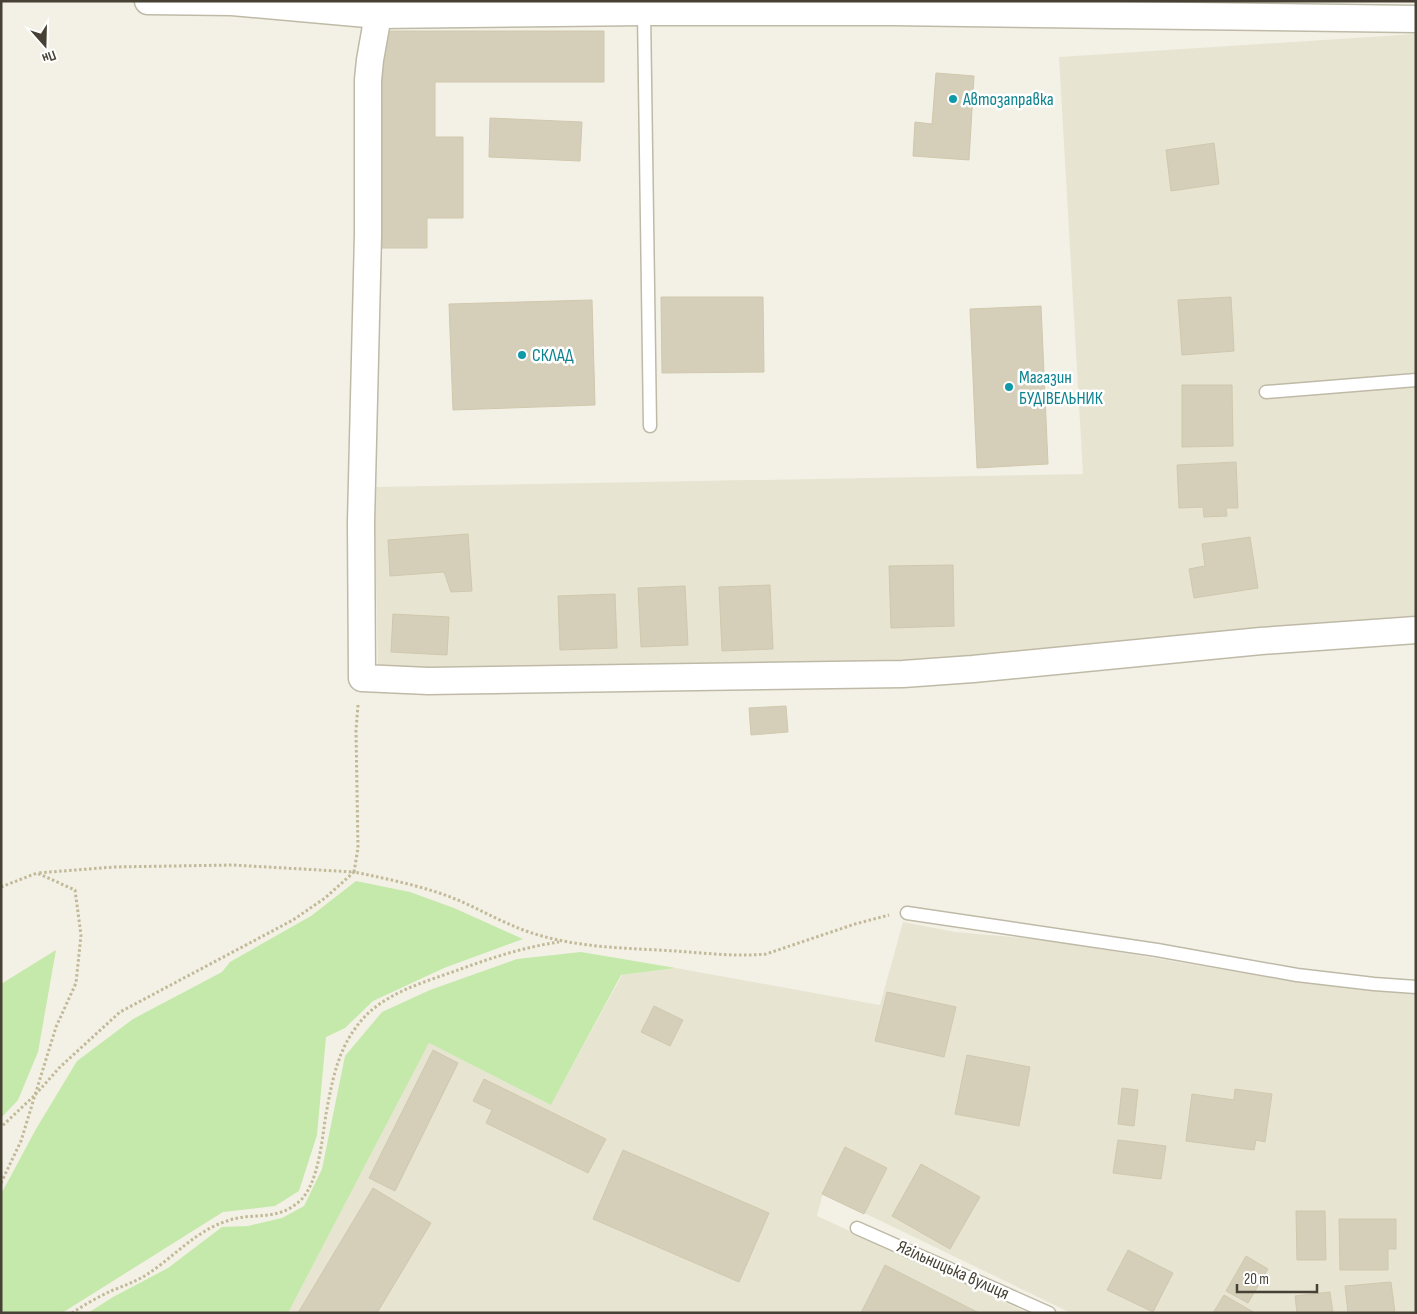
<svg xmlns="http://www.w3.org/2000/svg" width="1417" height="1314" font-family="'Sofia Sans Condensed',sans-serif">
<rect width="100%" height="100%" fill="#f3f1e5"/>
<g fill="#e7e4d2">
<path d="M1416 34V616L1231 630 954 660 701 666 378 668 374 487 1083 474 1059 57Z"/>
<path d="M903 922 955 932 1045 940 1292 981 1416 992V1313H1071L823 1193 817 1216 1028 1313H288L429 1043 551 1105 622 975 676 968 880 1005Z"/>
</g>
<g fill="#c4e9ab">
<path d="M356 881 410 892 454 908 523 939 444 968 373 1001 345 1028 326 1037 317 1135 299 1191 275 1206 223 1212 62 1313H1V1194L36 1129 77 1061 133 1019 222 972 230 962 311 916Z"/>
<path d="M56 950 38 1052 18 1100 1 1118V984Z"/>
<path d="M581 952 676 968 621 975 551 1105 429 1043 288 1313H88L113 1297 168 1268 222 1227 248 1226 282 1218 304 1206 322 1169 345 1056 382 1012 430 990 517 959Z"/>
</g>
<g fill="#d5cfba" stroke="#d0c8ad">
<path d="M383 31H604V82H435V137H463V218H427V248H382Z"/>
<path d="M936 73 974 76 969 160 913 156 915 122 932 124Z"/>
<path d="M490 118 582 122 580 161 489 157Z"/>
<path d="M1214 143 1219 184 1171 191 1166 150Z"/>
<path d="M661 297H763L764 372 662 373Z"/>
<path d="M1231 297 1234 351 1182 355 1178 300Z"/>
<path d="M592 300 595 405 453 410 449 304Z"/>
<path d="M1041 306 1048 464 977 468 970 309Z"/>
<path d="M1182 385H1232L1233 446 1182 447Z"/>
<path d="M1236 462 1238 508H1226L1227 516 1204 517 1203 507 1179 508 1177 465Z"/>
<path d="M468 534 472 591 451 592 444 572 390 576 388 540Z"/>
<path d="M1250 537 1258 588 1194 598 1189 569 1205 566 1202 544Z"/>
<path d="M953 565 954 626 891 628 889 566Z"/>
<path d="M770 585 773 649 722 651 719 587Z"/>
<path d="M685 586 688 645 641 647 638 588Z"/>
<path d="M615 594 617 648 560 650 558 596Z"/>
<path d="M393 614 449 617 447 655 391 652Z"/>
<path d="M786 706 788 732 751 735 749 708Z"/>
<path d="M887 992 956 1007 944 1057 875 1041Z"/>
<path d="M654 1006 683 1020 670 1046 641 1032Z"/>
<path d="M433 1050 458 1063 395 1191 369 1178Z"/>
<path d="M967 1055 1030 1067 1019 1126 955 1114Z"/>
<path d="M484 1079 606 1139 588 1173 486 1123 492 1110 473 1101Z"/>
<path d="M1122 1088 1138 1090 1134 1126 1118 1124Z"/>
<path d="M1235 1089 1272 1094 1265 1142 1256 1140 1254 1150 1186 1141 1192 1094 1234 1100Z"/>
<path d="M1118 1140 1166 1146 1161 1179 1113 1173Z"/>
<path d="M845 1147 887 1168 864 1214 822 1194Z"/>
<path d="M623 1150 769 1213 739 1282 593 1219Z"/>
<path d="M921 1164 980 1197 950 1249 892 1216Z"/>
<path d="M373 1188 431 1223 377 1313H298Z"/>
<path d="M1296 1211H1325L1326 1260H1297Z"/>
<path d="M1339 1219H1396V1249H1388V1270H1340Z"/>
<path d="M1128 1250 1173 1273 1153 1312 1107 1290Z"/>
<path d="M1246 1256 1268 1269 1248 1303 1226 1291Z"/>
<path d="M885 1265 979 1313H861Z"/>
<path d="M1391 1282 1395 1313H1348L1345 1286Z"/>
<path d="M1330 1292 1333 1313H1297L1295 1296Z"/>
<path d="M1224 1295 1255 1313H1213Z"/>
</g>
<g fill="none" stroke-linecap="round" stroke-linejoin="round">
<defs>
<g id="lane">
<path d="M644 12 650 426"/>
<path d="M1266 392 1416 380"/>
<path d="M907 913 1157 950 1297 975 1374 984 1416 987"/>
<path d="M857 1228 1049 1313"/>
</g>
<g id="street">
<path d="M148 1 232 2 378 15 644 12H892L1416 19"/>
<path d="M378 15 370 60 368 80V235L361 522 362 678 428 681 903 674 973 669 1261 641 1416 630"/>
</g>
</defs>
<use href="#lane" stroke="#bfbaa7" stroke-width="15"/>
<use href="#street" stroke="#bfbaa7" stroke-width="29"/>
<g stroke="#c1b997" stroke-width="3" stroke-dasharray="2.5 2.5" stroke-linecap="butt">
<path d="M358 705 356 730 358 848 354 872C383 878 413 884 442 894 472 904 499 922 529 932 576 948 626 948 675 951 705 953 736 957 766 954L855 924 889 915"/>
<path d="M1 887 37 873 75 890 81 935 76 983 56 1027 35 1095 1 1127"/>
<path d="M1 1183 21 1141 35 1095 60 1067 120 1012 293 920 325 898 354 872 232 865 114 867 37 873"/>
<path d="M72 1313C84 1305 98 1297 111 1291 123 1286 135 1282 146 1275 173 1258 195 1231 227 1221 254 1211 276 1223 301 1200 319 1181 322 1139 326 1114 332 1082 337 1052 357 1026 380 994 422 983 458 970 491 958 524 947 559 942"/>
</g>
<use href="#lane" stroke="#fff" stroke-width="12"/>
<use href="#street" stroke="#fff" stroke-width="26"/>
</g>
<g fill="#0f9aa8" stroke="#fff" stroke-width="2">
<circle cx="953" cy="99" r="5"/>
<circle cx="522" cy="355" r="5"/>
<circle cx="1009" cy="387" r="5"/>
</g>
<g text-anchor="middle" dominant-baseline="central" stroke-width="5" stroke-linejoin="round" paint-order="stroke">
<g font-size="18" fill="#0d838f" stroke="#fff" text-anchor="start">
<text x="963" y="99">Автозаправка</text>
<text x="532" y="355">СКЛАД</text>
<text x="1019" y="377">Магазин<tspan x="1019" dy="21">БУДІВЕЛЬНИК</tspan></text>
</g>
<g font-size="18" fill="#464134" stroke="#fff">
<text transform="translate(953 1270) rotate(24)">Ягільницька вулиця</text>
</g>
</g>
<rect width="1417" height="1314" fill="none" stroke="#464134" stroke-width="5"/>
<g transform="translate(45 45) rotate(160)" stroke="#ffffff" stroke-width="4" paint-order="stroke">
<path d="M0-4L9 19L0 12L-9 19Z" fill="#464134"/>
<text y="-8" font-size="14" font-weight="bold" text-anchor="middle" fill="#464134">Пн</text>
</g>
<path d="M1237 1284v8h80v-8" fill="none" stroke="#464134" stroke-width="2.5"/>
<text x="1244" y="1284" font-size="15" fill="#464134" stroke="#ffffff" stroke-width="4" paint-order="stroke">20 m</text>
</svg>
